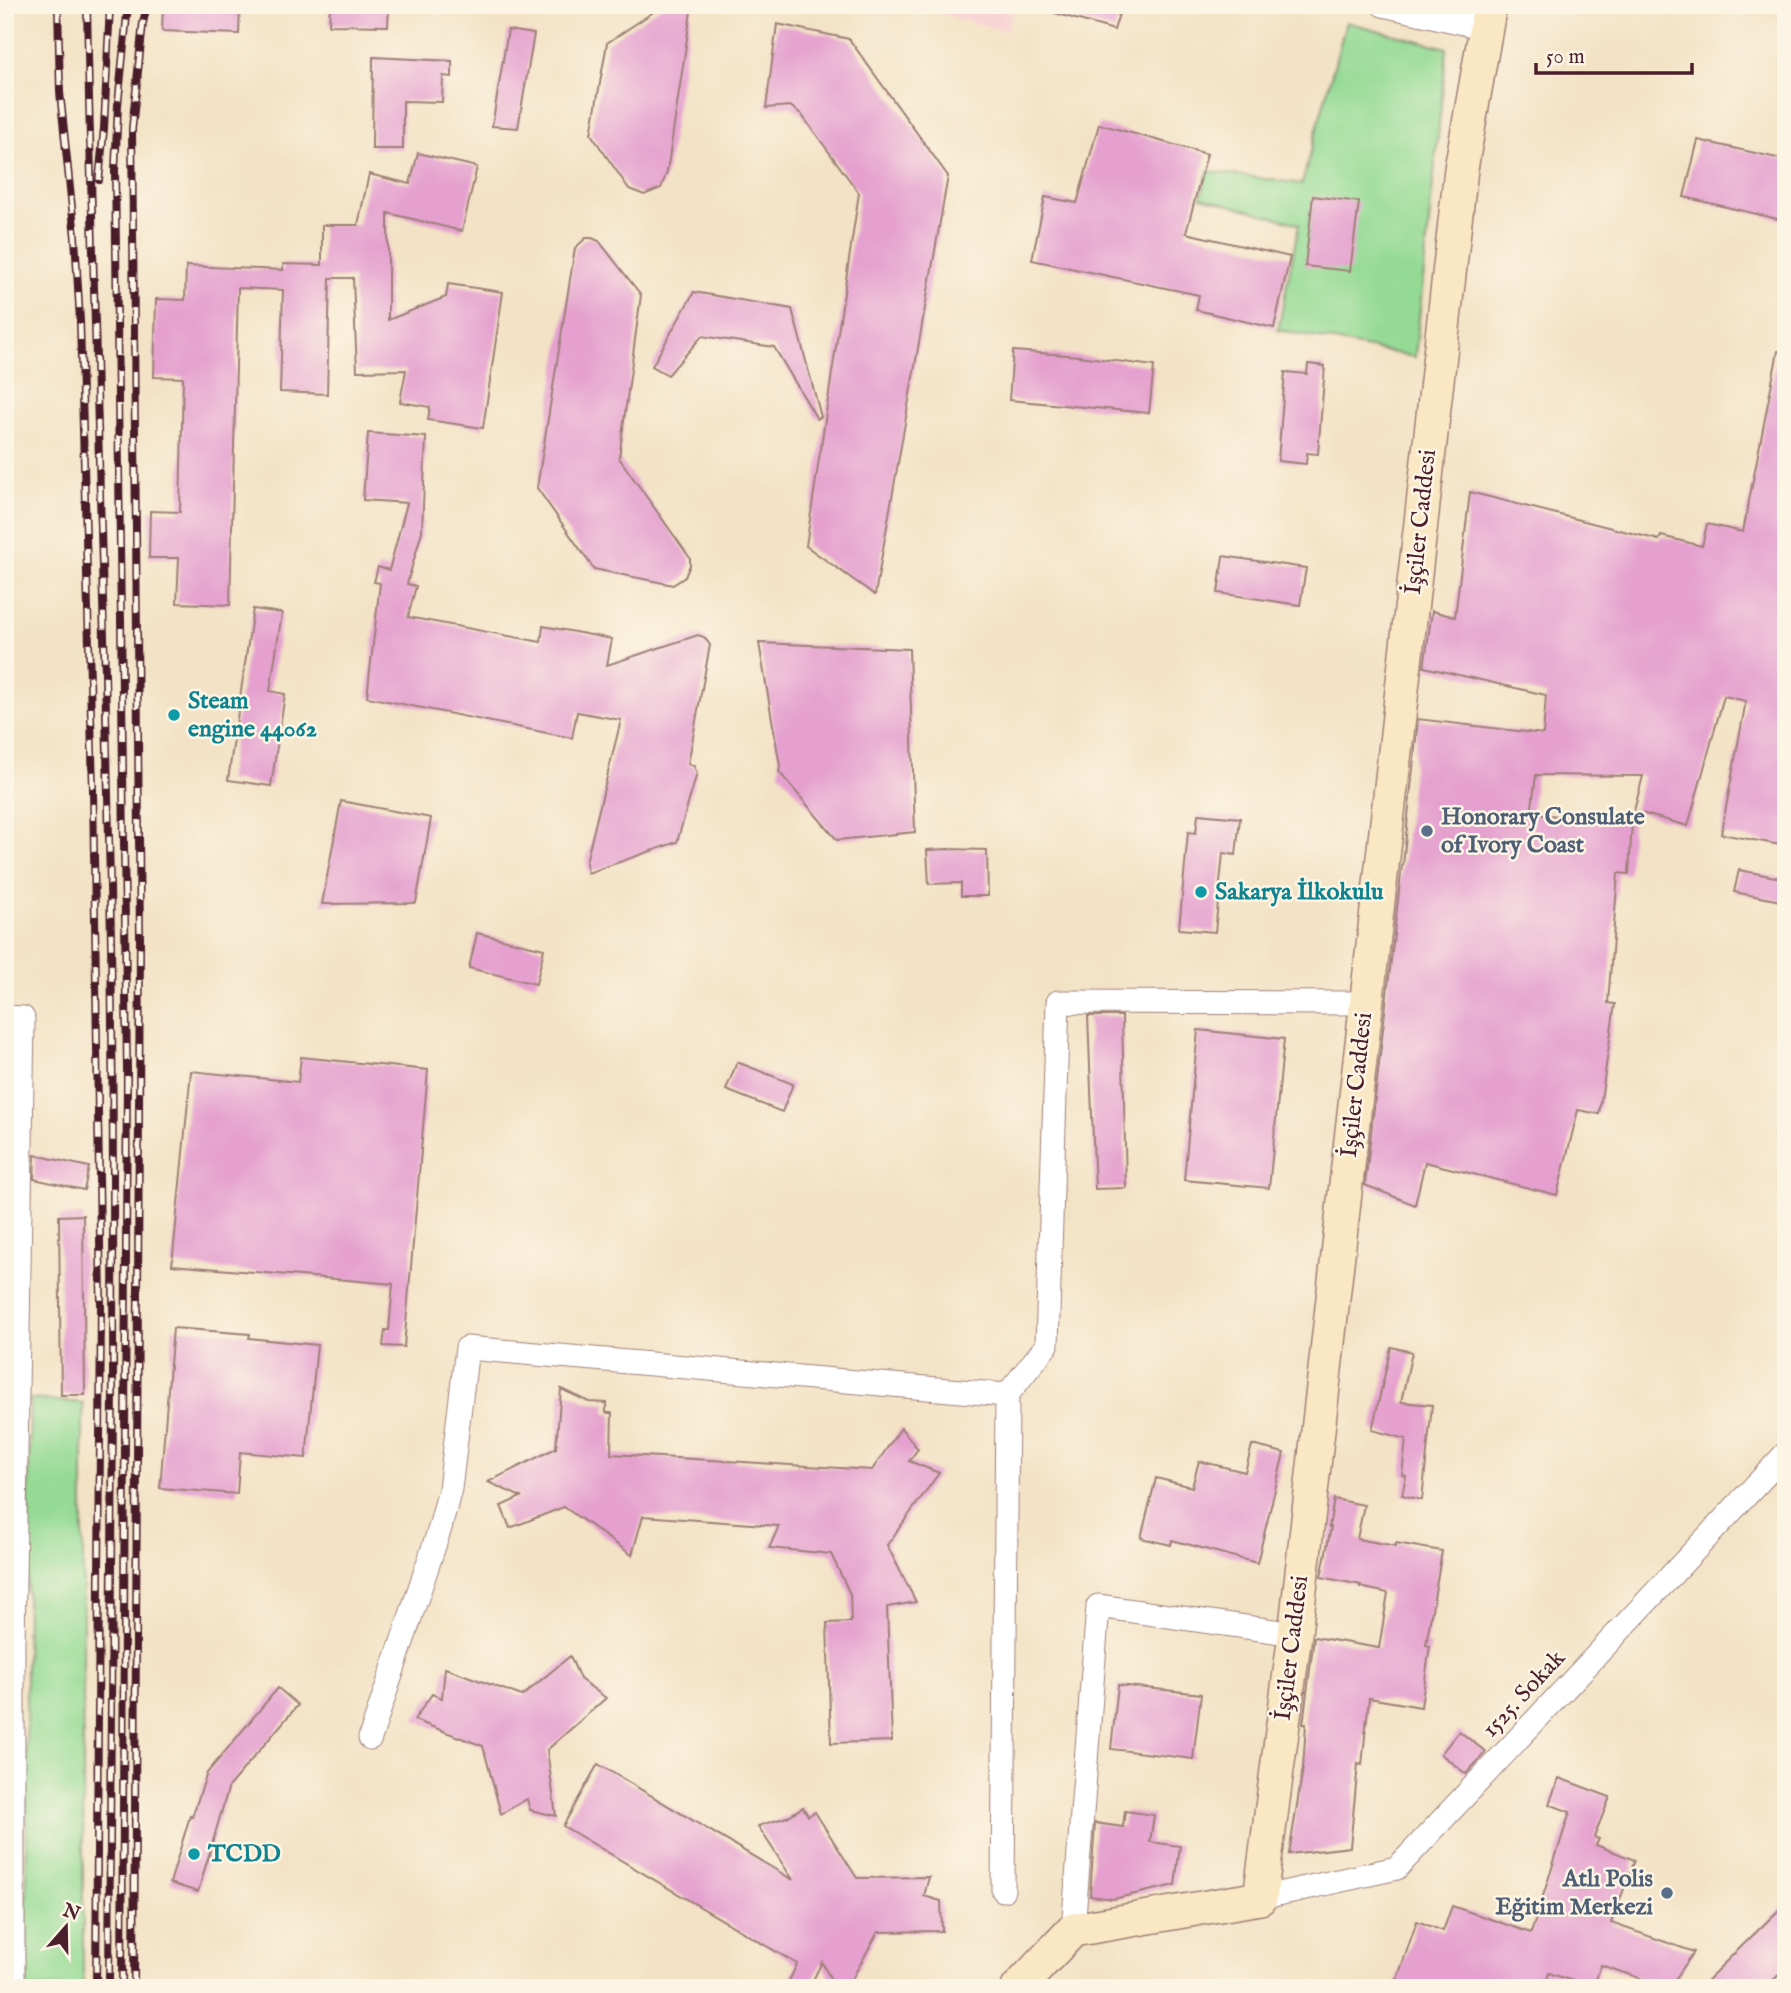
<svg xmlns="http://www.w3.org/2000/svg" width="1791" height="1993" font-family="'IM FELL English',serif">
<rect width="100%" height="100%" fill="#fcf5e5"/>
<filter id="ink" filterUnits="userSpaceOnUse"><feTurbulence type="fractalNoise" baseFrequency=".0143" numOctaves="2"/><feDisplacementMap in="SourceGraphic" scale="14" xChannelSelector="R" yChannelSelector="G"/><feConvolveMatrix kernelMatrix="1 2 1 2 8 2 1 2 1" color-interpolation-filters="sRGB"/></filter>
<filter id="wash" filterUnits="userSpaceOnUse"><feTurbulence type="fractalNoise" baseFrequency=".00686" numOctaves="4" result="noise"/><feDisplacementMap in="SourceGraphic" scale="28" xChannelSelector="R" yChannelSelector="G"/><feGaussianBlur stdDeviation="1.57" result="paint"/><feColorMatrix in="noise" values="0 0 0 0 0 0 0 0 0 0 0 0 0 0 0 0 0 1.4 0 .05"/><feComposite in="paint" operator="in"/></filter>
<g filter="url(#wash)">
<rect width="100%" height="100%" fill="#f3e2c5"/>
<path fill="#f7cfd1" d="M908 5H1016L1006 31Z"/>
<g fill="#94da94" stroke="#6f7c60" stroke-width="2">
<path d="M1346 22 1447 48 1415 357 1278 330 1299 224 1201 197 1208 171 1302 184Z"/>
<path d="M30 1399 83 1403V1988H27L26 1668Z"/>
</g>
<g id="blocks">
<g fill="#e5a0cf">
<path d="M163 5H240L239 34 162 31Z"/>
<path d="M330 5 389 6 388 26 329 25Z"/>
<path d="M664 5H692L667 172 661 188 644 195 629 189 591 134 607 43Z"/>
<path d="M1044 5H1087L1119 14 1114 30 1044 10Z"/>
<path d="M777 24 849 39 948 176 875 595 806 546 859 193 801 114 790 106 766 108Z"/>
<path d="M508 30 534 34 518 128 492 126Z"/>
<path d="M373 57 452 61V77L443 76 442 102 403 101V149H372Z"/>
<path d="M1099 124 1207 154 1186 233 1290 257 1274 328 1196 310 1199 295 1032 260 1045 197 1077 203Z"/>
<path d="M1698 140 1786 160V221L1684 197Z"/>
<path d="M418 153 477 167 462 231 388 213V320L446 297 448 284 503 292 483 428 428 420 430 407 400 402 406 370 357 371 353 278H330L327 394 280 392 283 290 238 288 230 605 177 603 179 558H149L150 511 180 512 183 378 154 377 156 299 185 300 186 266 283 270V264L322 265V225H358L369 174 410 184Z"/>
<path d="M1313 196 1359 202 1350 271 1305 266Z"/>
<path d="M586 238H592L599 241 641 295 619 458 690 558V565L685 577 673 585 594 569 537 488 575 248Z"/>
<path d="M694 292 792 309 821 417 817 419 774 347 702 336 668 375 652 366Z"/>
<path d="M1013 351 1079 356 1154 366 1149 413 1009 400Z"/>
<path d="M1778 351 1786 352V846L1721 834 1746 701 1724 696 1688 826 1634 811 1643 776 1536 775 1531 814 1632 821 1629 874 1618 873 1608 1003 1615 1004 1599 1114 1578 1110 1557 1195 1425 1162 1415 1205 1365 1185 1402 865H1403L1418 719 1543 734 1546 695 1424 667 1432 611 1455 617 1470 492 1659 540 1661 536 1702 546 1707 524 1743 532Z"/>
<path d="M1308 364 1325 366 1318 454 1307 453 1306 464 1278 461 1285 372 1307 374Z"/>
<path d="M368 433 426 437 422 531 407 584 416 586 408 617 541 642 543 626 612 639 607 665 698 635 704 637 710 645 688 764 694 766 697 773 677 842 588 873 586 862 621 720 577 712 572 738 367 697 380 583 374 582 378 567 389 570 407 503 363 500Z"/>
<path d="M1223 556 1306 568 1300 605 1218 593Z"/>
<path d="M253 609 282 613 270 691 285 694 271 786 228 780Z"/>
<path d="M759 643 909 649 915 832 837 840 779 772 780 766Z"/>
<path d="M341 801 431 818 416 903 322 904Z"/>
<path d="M1198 814 1240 818 1236 855 1223 853 1215 932 1179 929 1188 832 1196 833Z"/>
<path d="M948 849 987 850 988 896H961V883L929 884 927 850Z"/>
<path d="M1739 870 1786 879V902L1734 892Z"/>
<path d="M477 933 544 949 536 984 469 968Z"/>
<path d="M1088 1016H1122L1126 1188 1095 1189Z"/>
<path d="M1198 1030 1284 1039 1269 1188 1184 1180Z"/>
<path d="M301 1057 428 1070 404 1347 383 1346 385 1330H389L393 1284 172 1265 191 1071 298 1082Z"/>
<path d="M737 1062 793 1084 782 1112 726 1090Z"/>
<path d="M35 1155 89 1167 84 1190 34 1179Z"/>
<path d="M83 1215 85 1395H61L59 1216Z"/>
<path d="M173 1328 250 1334 249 1338 317 1345 306 1458 240 1452 237 1494 160 1488Z"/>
<path d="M1391 1347 1412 1352 1401 1402 1432 1405 1422 1500 1402 1495 1406 1476 1402 1475 1406 1439 1372 1430Z"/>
<path d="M561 1389 589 1402 606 1403V1413H612L611 1454 872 1470 901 1428 918 1449 909 1461 939 1473 887 1545 916 1602 887 1607 892 1741 831 1743 827 1623 851 1622 850 1594 831 1554 769 1548 779 1526 643 1516 632 1555 564 1507 510 1528 501 1506 521 1497 488 1482 556 1448Z"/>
<path d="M1252 1445 1284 1453 1257 1563 1172 1540 1171 1545 1141 1538 1156 1478 1192 1487 1199 1461 1245 1472Z"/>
<path d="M1334 1499 1364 1505 1357 1539 1396 1546V1543L1442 1551 1426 1645 1430 1646 1421 1707 1369 1698 1362 1765 1358 1764 1350 1847 1289 1854 1303 1768 1306 1724H1303L1314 1637 1379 1648 1388 1593 1360 1587 1361 1585 1321 1577 1331 1527H1329Z"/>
<path d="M570 1656 580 1679 606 1698 547 1750 556 1816 530 1810 527 1799 501 1814 483 1746 414 1720 432 1694 442 1698 445 1668 522 1696Z"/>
<path d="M1118 1685 1201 1694 1193 1759 1111 1749Z"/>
<path d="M278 1688 298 1705 229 1786 198 1892 170 1883 190 1816 192 1817 207 1773Z"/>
<path d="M1459 1731 1486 1752 1466 1774 1441 1754Z"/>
<path d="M598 1764 793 1880 758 1826 787 1817 803 1807 808 1816 815 1812 857 1878 929 1877 924 1896 941 1901 942 1931 878 1932 847 1988H835L822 1962 809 1988H803L789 1981 797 1964 563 1826Z"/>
<path d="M1559 1778 1610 1797 1594 1837 1599 1839 1596 1845 1635 1860 1611 1923 1694 1952 1669 1988 1601 1965 1593 1988 1549 1973 1544 1988H1394L1417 1921 1443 1931 1452 1906 1531 1933 1570 1812 1549 1804Z"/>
<path d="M1125 1811 1154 1815 1150 1842 1180 1846 1175 1885 1113 1899 1090 1896 1095 1823 1123 1827Z"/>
<path d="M1786 1903V1968L1765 1988H1699Z"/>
</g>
</g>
</g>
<g filter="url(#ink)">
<use href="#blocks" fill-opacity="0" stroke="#9e8078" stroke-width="2"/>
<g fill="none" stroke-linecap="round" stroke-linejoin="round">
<defs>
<g id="street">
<path d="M1383 5 1486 28"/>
<path d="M5 1017 23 1018 13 1645V1988"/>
<path d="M370 1738 440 1528 450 1489 467 1348 1007 1395"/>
<path d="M1003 1890 1007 1395 1047 1345 1058 1002 1366 1003"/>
<path d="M1260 1898 1397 1868 1786 1453"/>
<path d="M1073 1930 1098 1606 1295 1634"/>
</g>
<path id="secondary" d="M1018 1988 1073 1930 1260 1898 1295 1634 1461 169 1490 5"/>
</defs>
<use href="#street" stroke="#9e8078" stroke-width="25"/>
<use href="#secondary" stroke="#9e8078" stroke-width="36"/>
<use href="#street" stroke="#fff" stroke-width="23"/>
<use href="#secondary" stroke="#fae7c3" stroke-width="33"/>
<defs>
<g id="rail">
<path d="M58 5 60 92 75 237 80 321 93 789 101 1304 96 1988"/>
<path d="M87 5C93 317 106 629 111 942 116 1290 111 1639 109 1988"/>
<path d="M99 180 104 128 110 5"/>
<path d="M122 1988 127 1070 115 171 118 105 128 5"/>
<path d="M134 1988 140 938 132 129 143 23 147 5"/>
</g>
</defs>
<use href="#rail" stroke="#4a1f2b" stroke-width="8"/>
<use href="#rail" stroke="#fcf5e5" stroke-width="5" stroke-dasharray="16" stroke-linecap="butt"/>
</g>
</g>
<g fill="#0f9aa8" stroke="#fcf5e5" stroke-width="2.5">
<circle cx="174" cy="715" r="7"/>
<circle cx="1201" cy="892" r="7"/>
<circle cx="194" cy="1854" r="7"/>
</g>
<g fill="#5c6f8a" stroke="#fcf5e5" stroke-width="2.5">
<circle cx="1427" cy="831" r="7"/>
<circle cx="1667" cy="1893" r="7"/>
</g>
<g text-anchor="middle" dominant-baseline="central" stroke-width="5" stroke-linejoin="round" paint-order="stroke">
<g font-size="24" fill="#4a1f2b" stroke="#fcf5e5">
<text transform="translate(1421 522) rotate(-84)">İşçiler Caddesi</text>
<text transform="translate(1357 1085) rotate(-84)">İşçiler Caddesi</text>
<text transform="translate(1292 1648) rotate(-83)">İşçiler Caddesi</text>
<text transform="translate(1524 1694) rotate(-47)">1525. Sokak</text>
</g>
<g font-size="24" font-weight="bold" fill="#0d838f" stroke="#fcf5e5" text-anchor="start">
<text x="188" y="701">Steam<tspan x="188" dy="28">engine 44062</tspan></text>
<text x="1215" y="892">Sakarya İlkokulu</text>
<text x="208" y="1854">TCDD</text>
</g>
<g font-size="24" font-weight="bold" fill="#4e5e75" stroke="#fcf5e5" text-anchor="start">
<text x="1441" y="817">Honorary Consulate<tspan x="1441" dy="28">of Ivory Coast</tspan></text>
<text x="1653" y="1879" text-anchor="end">Atlı Polis<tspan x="1653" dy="28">Eğitim Merkezi</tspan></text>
</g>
</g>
<rect width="1791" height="1993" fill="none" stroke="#fcf5e5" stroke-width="28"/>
<g transform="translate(66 1927) rotate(20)" stroke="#fcf5e5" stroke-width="5" paint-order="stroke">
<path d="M0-5L12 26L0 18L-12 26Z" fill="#4a1f2b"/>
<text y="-10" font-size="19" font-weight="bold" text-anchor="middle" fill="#4a1f2b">N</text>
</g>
<path d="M1536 63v10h156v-10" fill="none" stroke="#4a1f2b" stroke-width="3.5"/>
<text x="1546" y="63" font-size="21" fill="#4a1f2b" stroke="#fcf5e5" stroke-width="5" paint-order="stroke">50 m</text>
</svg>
